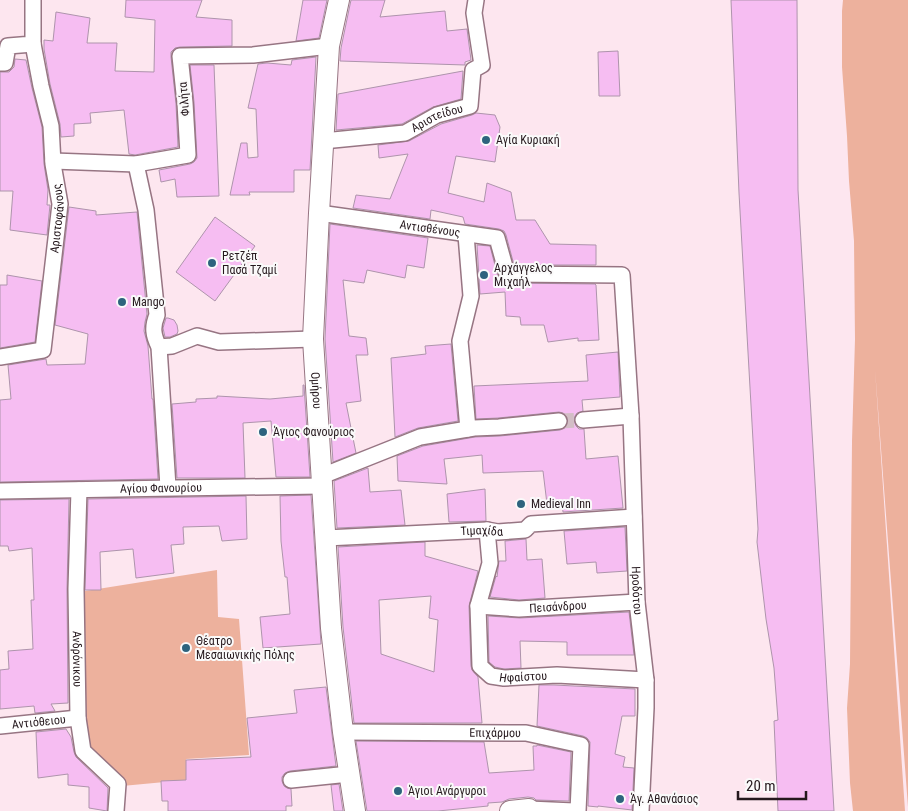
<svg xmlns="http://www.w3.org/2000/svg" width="908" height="811" font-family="'Roboto Condensed',sans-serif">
<rect width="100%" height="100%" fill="#fde6ef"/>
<g fill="#edb19d">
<path d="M843 0H908V807L875 369 905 811H853L850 783 847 708 850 664 852 441 855 339 854 241 849 181 847 136 842 67V11Z"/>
<path d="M217 570 218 617 239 619 249 755 186 759V780L122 786 88 751 83 711 79 592Z"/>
</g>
<g fill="#f6bdf2" stroke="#ae94ac" fill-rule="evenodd">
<path d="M126 0H202L196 17 232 20V46L180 47 175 48 171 52V57L176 104 178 147 135 155 129 154 124 110 90 113 91 123 74 124V136L61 137 60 124 50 84 44 49V40L53 41 56 12 90 18 87 43H117L115 71 154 72 155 20 125 17Z"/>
<path d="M303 0H327L319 38 296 41Z"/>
<path d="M351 0H385L380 17 445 11 447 31 467 29 471 60 465 62V65L340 61 341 48Z"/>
<path d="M731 0H797L798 190 834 811H778L774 721 778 720 774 668 766 619 757 542 758 529 739 193Z"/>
<path d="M618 51 620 96H599L598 52Z"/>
<path d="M316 57 310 170H294V192H249L250 195H230L241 143H247L248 158 258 157 256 109 248 108 258 64 267 63 291 65 292 60Z"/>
<path d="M15 59 26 60 32 88 42 127 44 164 48 190 47 205H50L47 235 10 230 13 191H0V72H9L14 67Z"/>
<path d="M190 65H214L219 196 177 197 175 179 161 182 159 170 190 164 194 162 197 158 194 102Z"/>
<path d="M463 71 461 99 433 107 402 124 336 130 338 94Z"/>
<path d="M476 113 495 115 500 127 495 162 456 156 448 193 484 202 487 183 511 192 516 220H535L550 244 596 245V265H514L506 235 504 231 499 229 465 224 463 217 431 210 430 219 353 208 356 195 390 199 408 154 379 158 378 145 409 141 441 124 472 115Z"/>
<path d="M69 207 96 211V215L137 212 147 314 145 322 144 331 148 346 152 399H153L158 479 0 482V400L11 399 8 365 46 359 47 365 85 364 88 334 55 325Z"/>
<path d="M215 217 255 246 215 301 176 272Z"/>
<path d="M330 224 428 238 424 268 407 265 405 278 367 270 364 283 343 280 349 336 366 338 368 355H356L361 401 346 403 356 453 333 462 325 339Z"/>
<path d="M477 245 490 246 498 277 501 281 506 283 595 284 596 285 599 340 578 341V338L548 342 544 325H521L520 317 506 316 505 292 480 294Z"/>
<path d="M7 275 42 281 35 342 0 348V285H7Z"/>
<path d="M166 318H168L174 320 177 325 178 331 177 334 170 337H165L163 328Z"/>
<path d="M451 344 458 421 418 428 395 437 391 358 426 354 425 346Z"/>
<path d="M618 352 620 397 582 400 583 411 577 413 575 416 574 420 576 426 579 429H584L586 459 618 456 623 508 563 512 562 502 547 504 543 471 483 473 482 455 444 459 447 484 398 481 397 456 423 446 475 437 500 436 560 430 565 428 568 424V420L566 415 563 413 559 412 498 418 476 419 474 386 588 381 586 355Z"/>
<path d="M303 385H304L310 477H276L271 421 243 423 245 478H177L172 404 196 402V399L217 398V396L270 399 303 396Z"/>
<path d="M368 468 370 492 401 490 405 525 337 528 334 481Z"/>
<path d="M485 489 486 521 449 522 447 494Z"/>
<path d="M311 495 321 644 263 648 260 617 290 614 287 577H285L281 541 280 496Z"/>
<path d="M246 496 247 539 222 541 219 526 183 527 184 544 171 545 174 573 136 578 133 549 100 552 101 590H85L88 499Z"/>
<path d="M69 499 67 589 68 703 51 704 55 711 35 713 34 706 0 709V670L9 669 8 651 33 649 31 600H34L32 548 9 551 8 546H0V500Z"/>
<path d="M625 527 627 571 597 573 596 562 567 564 564 531Z"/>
<path d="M526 539 527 560 542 559 545 598 519 600 490 597 496 576 497 577 499 561H506L505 541Z"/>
<path d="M425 542V556L478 571 469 606 471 666 472 670 478 677 482 723H354L343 627 338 547ZM431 596 429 618 438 620 434 672 381 654 379 600Z"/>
<path d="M629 612 634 655H567V642L520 641 521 668 504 669 495 667 489 662 488 616 520 618Z"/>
<path d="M539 685H554L635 689V716H622L615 754 625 757 623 767 634 768 632 810 598 806V807L588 806 590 742 587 738 583 736 537 726Z"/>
<path d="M326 687 336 766 290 771 285 773 282 777V781L284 786 287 788 291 789 292 806H286V811H168V801H162L161 781 186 780V760L251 757 247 718 297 713 294 690Z"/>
<path d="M66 729 71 737 74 752 76 757 108 788 107 811 89 808V787L68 785V774L38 778 36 732Z"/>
<path d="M356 741 484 742 489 773 534 770 533 746H537V745L571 752 569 801 536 800 534 798 528 797 509 799 502 802 488 803V806L438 811H367Z"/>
<path d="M339 784 343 811H334L331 785Z"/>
</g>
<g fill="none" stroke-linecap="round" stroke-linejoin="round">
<path stroke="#d2bdc5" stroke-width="15" stroke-dasharray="15 8" stroke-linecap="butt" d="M559 421 583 420"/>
<defs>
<g id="pedestrian">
<path d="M0 63H5L8 46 33 44V0"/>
<path id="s1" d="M323 141 405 133 437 115 470 106 473 70 482 65 474 13 476 0"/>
<path d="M53 161 136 164 188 155 185 103 180 56 253 55 329 46"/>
<path d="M136 164 146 210 157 315C152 327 153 335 159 347L168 487"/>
<path id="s2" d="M319 213 497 238 507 274 622 275 631 416 637 602 646 680V708L641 811"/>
<path d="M466 235 471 296 460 341 468 429"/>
<path d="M159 347 172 346 197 336 219 342 313 339"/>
<path id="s3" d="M0 357 43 350 60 204 53 164 51 126 41 86 33 44"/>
<path d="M583 420 631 416"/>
<path d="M322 476 420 437 474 428 499 427 559 421"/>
<path id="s4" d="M79 490 76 589 78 718 83 751 118 784 116 811"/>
<path id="s5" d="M0 491C107 489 215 487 322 486"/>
<path id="s6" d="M487 530 490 563 478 606 480 666 491 676 504 678 557 675 646 680"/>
<path id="s7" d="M326 538 487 530 498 532 525 530 531 524 634 517"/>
<path id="s8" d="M478 606 519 609 637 602"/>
<path id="s9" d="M0 726 78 718"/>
<path id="s10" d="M343 732 526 733 581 745 578 811"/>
<path d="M291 780 349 774"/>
<path d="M529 809 574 811"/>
</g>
<g id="minor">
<path id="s11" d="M339 0 329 46 319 213 313 339 331 628 343 732 355 811"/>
<path d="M510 811 529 809V811"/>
</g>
</defs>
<use href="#pedestrian" stroke="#977583" stroke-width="18"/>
<use href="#minor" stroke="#977583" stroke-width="22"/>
<use href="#pedestrian" stroke="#fff" stroke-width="15"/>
<use href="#minor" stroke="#fff" stroke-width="20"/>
</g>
<g fill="#2d637e" stroke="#fafafa" stroke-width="2">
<circle cx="486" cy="140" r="5"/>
<circle cx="212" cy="263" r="5"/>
<circle cx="484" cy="275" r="5"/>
<circle cx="122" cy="302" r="5"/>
<circle cx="263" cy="432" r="5"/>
<circle cx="521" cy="504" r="5"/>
<circle cx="186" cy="648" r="5"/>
<circle cx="398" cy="791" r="5"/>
<circle cx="620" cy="799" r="5"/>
</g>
<g text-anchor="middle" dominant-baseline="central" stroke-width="4" stroke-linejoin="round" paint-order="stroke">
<g font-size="12" fill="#25181d" stroke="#fafafa">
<text transform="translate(184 99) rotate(-95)">Φιλήτα</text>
<text stroke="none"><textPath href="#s1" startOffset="118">Αριστείδου</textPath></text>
<text stroke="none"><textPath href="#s3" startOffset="176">Αριστοφάνους</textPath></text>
<text stroke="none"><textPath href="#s2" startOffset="112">Αντισθένους</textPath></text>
<text stroke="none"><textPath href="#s11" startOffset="392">Ομήρου</textPath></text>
<text stroke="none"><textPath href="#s5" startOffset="161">Αγίου Φανουρίου</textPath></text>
<text stroke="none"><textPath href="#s7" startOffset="156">Τιμαχίδα</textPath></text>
<text stroke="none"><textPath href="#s2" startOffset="648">Ηροδότου</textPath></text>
<text stroke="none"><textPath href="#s8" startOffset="80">Πεισάνδρου</textPath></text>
<text stroke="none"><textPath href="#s4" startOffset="169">Ανδρόνικου</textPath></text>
<text stroke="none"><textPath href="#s6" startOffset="185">Ηφαίστου</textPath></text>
<text stroke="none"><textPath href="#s9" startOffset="39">Αντιόθειου</textPath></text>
<text stroke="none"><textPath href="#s10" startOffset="152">Επιχάρμου</textPath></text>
</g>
<g font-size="12" fill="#25181d" stroke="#fafafa" text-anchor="start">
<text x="496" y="140">Αγία Κυριακή</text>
<text x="222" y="256">Ρετζέπ<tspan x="222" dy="14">Πασά Τζαμί</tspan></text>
<text x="494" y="268">Αρχάγγελος<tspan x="494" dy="14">Μιχαήλ</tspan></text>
<text x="132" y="302">Mango</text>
<text x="273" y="432">Άγιος Φανούριος</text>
<text x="531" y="504">Medieval Inn</text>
<text x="196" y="641">Θέατρο<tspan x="196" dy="14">Μεσαιωνικής Πόλης</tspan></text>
<text x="408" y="791">Άγιοι Ανάργυροι</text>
<text x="630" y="799">Άγ. Αθανάσιος</text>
</g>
</g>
<path d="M738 791v8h68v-8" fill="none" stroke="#25181d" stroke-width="2.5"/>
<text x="746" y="791" font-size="15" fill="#25181d" stroke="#fafafa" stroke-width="4" paint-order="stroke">20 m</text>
</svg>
